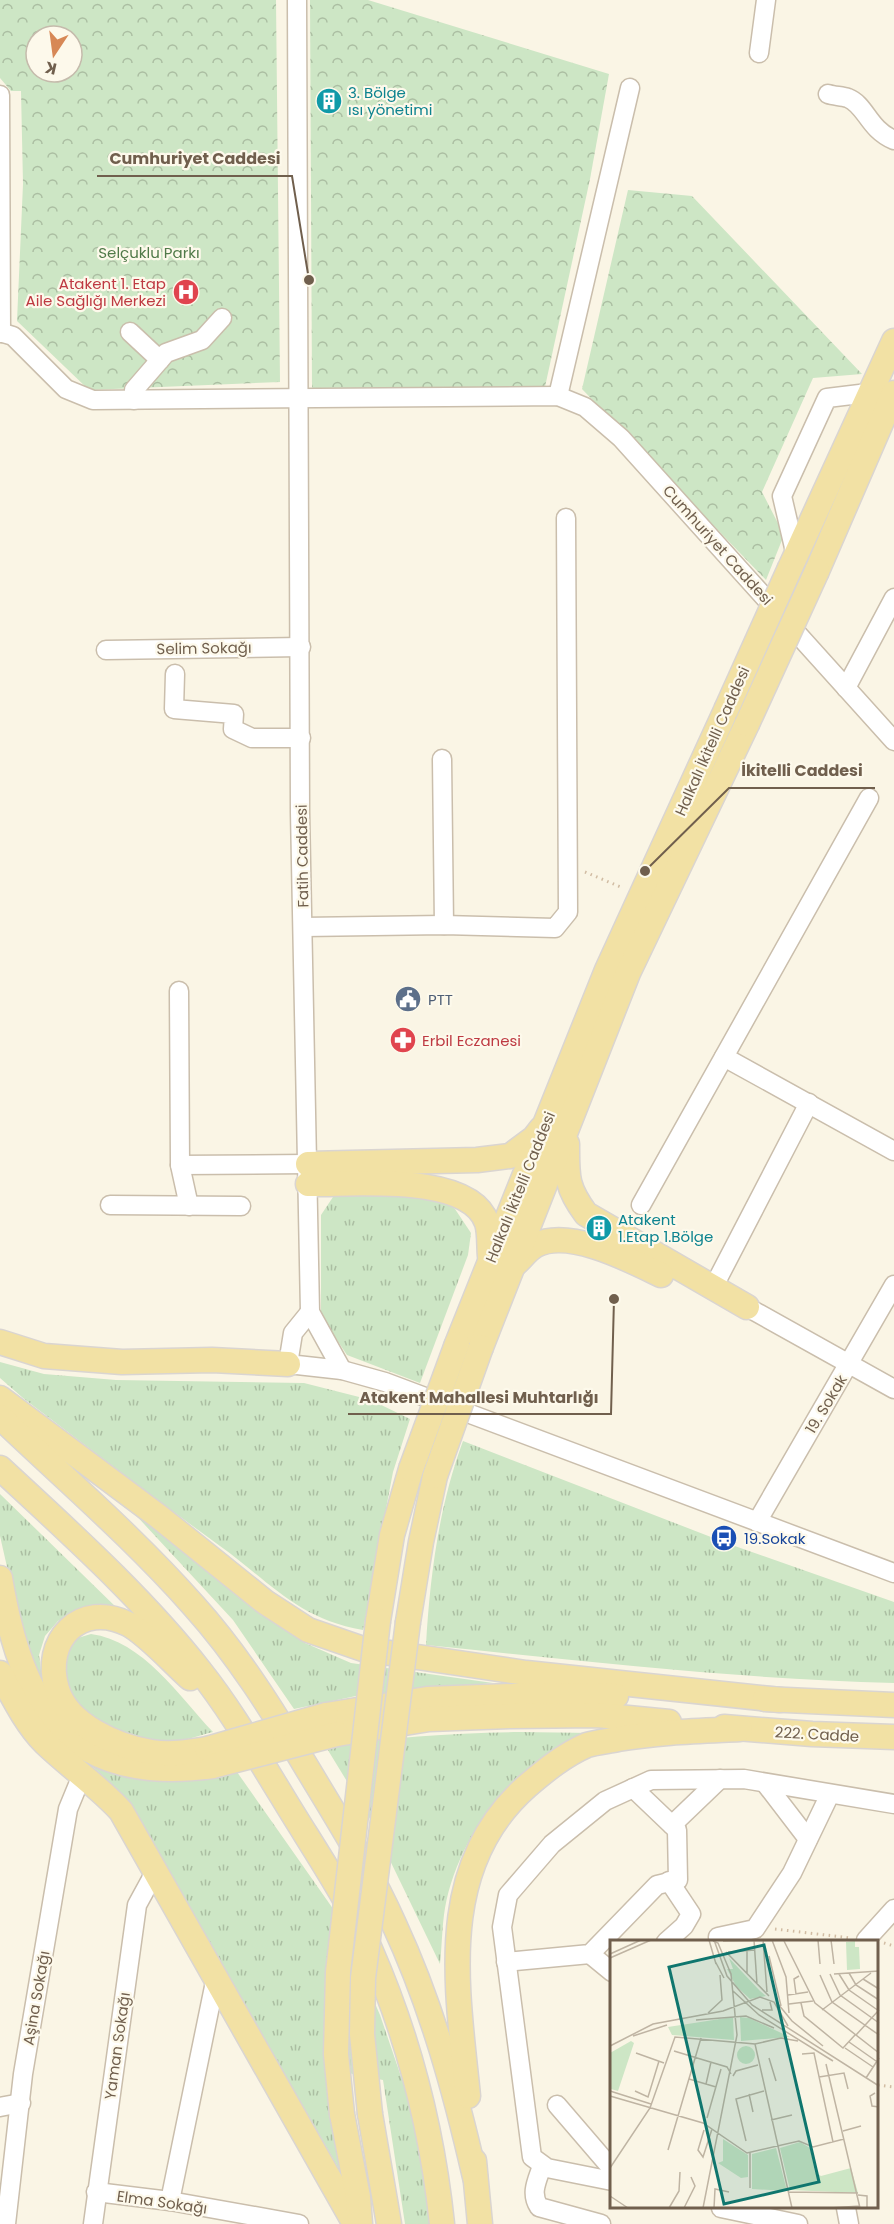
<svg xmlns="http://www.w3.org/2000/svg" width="894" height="2224" font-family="Poppins,sans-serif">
<defs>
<pattern id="grass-tufts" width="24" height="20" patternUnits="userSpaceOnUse" patternTransform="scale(1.5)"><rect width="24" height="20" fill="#cde6c5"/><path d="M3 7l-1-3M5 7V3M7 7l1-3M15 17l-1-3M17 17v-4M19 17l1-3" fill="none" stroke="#abbea2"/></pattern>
<pattern id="park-crowns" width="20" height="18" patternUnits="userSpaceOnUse" patternTransform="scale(1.5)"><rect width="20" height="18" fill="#cde6c5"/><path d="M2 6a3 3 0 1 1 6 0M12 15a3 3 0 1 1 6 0" fill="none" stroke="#abbea2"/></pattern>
</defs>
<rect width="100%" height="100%" fill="#faf5e5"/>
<g fill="url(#grass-tufts)">
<path d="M335 1194 440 1198 455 1209 471 1233 468 1255 420 1383 347 1355 321 1316V1215Z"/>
<path d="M0 1362 44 1374 116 1380 304 1383 371 1400 410 1419 393 1472 363 1630C298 1619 270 1582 220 1546 154 1498 89 1448 23 1398L0 1378Z"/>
<path d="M463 1441 729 1544 894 1602V1683C737 1679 581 1661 426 1645 430 1575 439 1506 463 1441Z"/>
<path d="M0 1494 120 1611H75L58 1621 45 1636 39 1655 43 1686 24 1642 0 1536Z"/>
<path d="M132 1511 257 1612 305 1643 351 1663 493 1683 356 1696 294 1709 233 1620Z"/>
<path d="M91 1634C143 1641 178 1695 213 1732 200 1735 185 1741 172 1741 136 1740 81 1725 65 1688 61 1678 62 1663 61 1652L71 1640Z"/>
<path d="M519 1732 594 1733C579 1740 561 1746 547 1755 496 1788 456 1848 445 1908 442 1926 442 1946 440 1964L370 1819 326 1747C391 1737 454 1733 519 1732Z"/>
<path d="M90 1764 149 1780H178L237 1772 336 1913 380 2015 408 2097 430 2209V2224H405L383 2080 328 2069 343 2176 139 1820 118 1790Z"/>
</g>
<g fill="url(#park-crowns)" fill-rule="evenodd">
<path d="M0 0H276L280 382 89 390 17 321 23 184 21 91H11L0 78ZM36 36H72V72H36Z"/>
<path d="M310 0H368L609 74 590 179 545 387 312 388Z"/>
<path d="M628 190 692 196 862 374 813 378 762 492 784 535 766 580 582 389Z"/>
</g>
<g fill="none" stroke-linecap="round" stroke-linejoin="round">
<defs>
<g id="minor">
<path d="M297 0 300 812 310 1312 342 1370"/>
<path d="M759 53 766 0"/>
<path d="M828 94C834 96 842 96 848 98 866 105 868 129 894 140"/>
<path d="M0 95 1 333"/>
<path d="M0 332 13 336 66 389 93 400 558 396 585 407 621 438 894 741"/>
<path d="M130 332 160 360"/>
<path d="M558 396 630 88"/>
<path d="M134 400V390L166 353 202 340 222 318"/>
<path d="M796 556 782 496 827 398 868 393"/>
<path d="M106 650 301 647"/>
<path d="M175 674 174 709 234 714 233 729 252 738H301"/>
<path d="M846 688 894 598"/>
<path d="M442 759 444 925"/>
<path d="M303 927 444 925 555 928 568 912 566 518"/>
<path d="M179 991 180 1165 189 1206"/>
<path d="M724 1057 894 1151"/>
<path d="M180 1165 308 1164"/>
<path d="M110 1205 241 1206"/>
<path d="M641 1205 869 798"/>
<path d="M714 1286 809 1103"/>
<path d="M747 1307 894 1389"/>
<path d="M310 1312 293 1333 288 1364 342 1370 385 1382 894 1573"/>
<path d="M757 1522 894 1285"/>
<path d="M765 1783 808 1839"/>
<path d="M672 1825 720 1779"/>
<path d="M718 1937 755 1929 792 1873 830 1794"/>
<path d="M866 1940 894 1909"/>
<path d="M666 1942 684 1926 691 1914 669 1881"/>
<path d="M590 1954 612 1972"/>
<path d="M506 1962 590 1954 657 1885 678 1880 677 1830 633 1788"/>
<path d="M557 2105 612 2169"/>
<path d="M0 2107 21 2103"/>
<path d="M542 2166C537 2181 530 2193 539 2207L601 2224"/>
<path d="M612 2181 547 2168 532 2157 502 1927 508 1895 552 1844 605 1801 651 1780 744 1779 894 1804"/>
<path d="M96 2192 170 2201 299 2224"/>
<path d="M170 2201 216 1977"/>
<path d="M721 2208 798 2224"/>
<path d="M846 2208 849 2224"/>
<path d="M6 2224 23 2074 68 1809 82 1775"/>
<path d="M93 2224 137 1905 155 1872"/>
</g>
<g id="major">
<path d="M790 568 894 341"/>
<path d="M817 571 894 393"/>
<path d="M567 1144C567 1177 566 1187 586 1214L747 1307"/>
<path d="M308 1164 477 1160 510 1156 534 1138 541 1129"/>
<path d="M308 1184C353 1185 470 1172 487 1223 490 1232 489 1246 490 1256"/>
<path d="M515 1264C521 1259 528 1249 536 1245 569 1228 630 1260 661 1275"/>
<path d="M0 1342 44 1356 122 1362 212 1360 288 1364"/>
<path d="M457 1344 607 970 726 710"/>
<path d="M481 1347 628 973 747 724"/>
<path d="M0 1398 158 1516 265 1602 308 1630 363 1649 526 1673 780 1700"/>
<path d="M0 1417C65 1479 134 1538 194 1606 238 1655 273 1711 307 1768 337 1818 370 1870 394 1924 432 2006 455 2090 475 2177"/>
<path d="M0 1468C69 1532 142 1597 200 1671 231 1710 256 1754 282 1796 312 1846 347 1896 370 1949 409 2038 432 2128 442 2224"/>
<path d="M0 1578C22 1708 68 1786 213 1766"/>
<path d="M378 1621 392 1535 411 1469"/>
<path d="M408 1622 421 1542 435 1476"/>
<path d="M0 1673C13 1697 26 1724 45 1743 70 1767 98 1786 121 1811L355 2224"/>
<path d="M190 1678C174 1664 146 1633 128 1624 80 1600 42 1641 57 1689 67 1725 118 1747 152 1752 170 1755 189 1752 207 1749"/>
<path d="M765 1699 894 1705"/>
<path d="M326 1715 427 1699 542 1695 616 1696"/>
<path d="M724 1727 812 1734 894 1737"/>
<path d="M337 1734 429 1719 510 1716 597 1715 669 1722"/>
<path d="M468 2096C457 1987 435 1867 527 1786 546 1770 564 1755 587 1745 597 1742 609 1741 618 1739 659 1732 699 1731 740 1729"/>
<path d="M342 2114 358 2197 360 2224"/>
<path d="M370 2114 389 2224"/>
<path d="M474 2161 480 2224"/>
</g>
</defs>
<use href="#minor" stroke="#cabeac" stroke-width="21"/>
<use href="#major" stroke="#dad5d1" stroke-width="27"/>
<g stroke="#d1bca3" stroke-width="3" stroke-dasharray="1.5 4.5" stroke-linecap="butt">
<path d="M585 872 623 888"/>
<path d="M775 1929 851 1938"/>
<path d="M884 1943 894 1946"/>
<path d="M878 2085 894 2087"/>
</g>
<use href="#minor" stroke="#fff" stroke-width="18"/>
<use href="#major" stroke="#f2e1a4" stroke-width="24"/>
<defs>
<g id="major-bridge">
<path d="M726 710 790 568"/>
<path d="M747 724 817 571"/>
<path d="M411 1469 457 1344"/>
<path d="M435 1476 481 1347"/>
<path d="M207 1749 326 1715"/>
<path d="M213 1766 337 1734"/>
<path d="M342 2114 336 2054 338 1972 378 1621"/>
<path d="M370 2114 362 2034 363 1978 408 1622"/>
</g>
</defs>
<use href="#major-bridge" stroke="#dad5d1" stroke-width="27" stroke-linecap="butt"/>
<use href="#major-bridge" stroke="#f2e1a4" stroke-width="24"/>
</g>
<defs>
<symbol id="building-disc" viewBox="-11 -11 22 22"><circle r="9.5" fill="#0f9aa8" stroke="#fdf9eb"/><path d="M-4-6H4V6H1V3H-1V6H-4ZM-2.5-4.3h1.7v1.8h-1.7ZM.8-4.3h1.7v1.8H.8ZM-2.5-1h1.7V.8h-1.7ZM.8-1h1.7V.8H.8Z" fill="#fff"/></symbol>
<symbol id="hospital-disc" viewBox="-11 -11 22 22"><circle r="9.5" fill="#e0444e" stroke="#fdf9eb"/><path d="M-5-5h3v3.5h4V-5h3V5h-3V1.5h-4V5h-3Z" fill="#fff"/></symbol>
<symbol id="civic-disc" viewBox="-11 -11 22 22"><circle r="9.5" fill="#5c6f8a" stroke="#fdf9eb"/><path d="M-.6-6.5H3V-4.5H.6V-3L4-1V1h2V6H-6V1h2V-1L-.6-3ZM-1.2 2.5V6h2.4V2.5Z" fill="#fff"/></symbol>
<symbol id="pharmacy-disc" viewBox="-11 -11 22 22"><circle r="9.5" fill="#e0444e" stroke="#fdf9eb"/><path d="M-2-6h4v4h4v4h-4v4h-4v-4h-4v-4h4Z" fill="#fff"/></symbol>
<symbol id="bus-disc" viewBox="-11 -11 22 22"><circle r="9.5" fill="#1a4fb4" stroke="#fdf9eb"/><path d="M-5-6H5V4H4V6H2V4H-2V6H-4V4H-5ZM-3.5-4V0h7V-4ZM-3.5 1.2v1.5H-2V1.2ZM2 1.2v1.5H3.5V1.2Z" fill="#fff"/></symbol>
</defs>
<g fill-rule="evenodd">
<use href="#building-disc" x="314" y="86" width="30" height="30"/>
<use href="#hospital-disc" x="171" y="277" width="30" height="30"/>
<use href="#civic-disc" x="393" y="984" width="30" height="30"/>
<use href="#pharmacy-disc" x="388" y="1025" width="30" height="30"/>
<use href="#building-disc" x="584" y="1213" width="30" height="30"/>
<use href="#bus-disc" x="709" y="1523" width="30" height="30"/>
</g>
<g text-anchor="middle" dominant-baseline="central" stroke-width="4.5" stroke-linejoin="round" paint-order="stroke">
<g font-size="15" fill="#0d838f" stroke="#fdf9eb" text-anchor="start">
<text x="348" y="92">3. Bölge<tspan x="348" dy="17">ısı yönetimi</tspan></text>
<text x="618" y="1219">Atakent<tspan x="618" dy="17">1.Etap 1.Bölge</tspan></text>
</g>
<g font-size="15" fill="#507a49" stroke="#fdf9eb">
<text x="149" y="252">Selçuklu Parkı</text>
</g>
<g font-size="15" fill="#be3a42" stroke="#fdf9eb" text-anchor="end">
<text x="166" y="283">Atakent 1. Etap<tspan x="166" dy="17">Aile Sağlığı Merkezi</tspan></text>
<text x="422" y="1040" text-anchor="start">Erbil Eczanesi</text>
</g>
<g font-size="15" fill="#705f4d" stroke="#fdf9eb">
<text transform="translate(718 545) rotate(48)">Cumhuriyet Caddesi</text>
<text transform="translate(204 648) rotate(-1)">Selim Sokağı</text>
<text transform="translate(712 741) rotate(-66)">Halkalı İkitelli Caddesi</text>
<text transform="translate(302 856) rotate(-91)">Fatih Caddesi</text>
<text transform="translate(520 1187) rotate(-68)">Halkalı İkitelli Caddesi</text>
<text transform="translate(826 1404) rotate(-59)">19. Sokak</text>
<text transform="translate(817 1734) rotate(3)">222. Cadde</text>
<text transform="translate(36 1998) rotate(-80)">Aşina Sokağı</text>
<text transform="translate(117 2046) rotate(-82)">Yaman Sokağı</text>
<text transform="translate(162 2202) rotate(8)">Elma Sokağı</text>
</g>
<g font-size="15" fill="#4e5e75" stroke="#fdf9eb" text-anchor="start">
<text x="428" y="999">PTT</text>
</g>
<g font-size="15" fill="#164399" stroke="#fdf9eb" text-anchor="start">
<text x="744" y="1538">19.Sokak</text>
</g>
</g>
<g transform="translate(610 1940)">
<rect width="268" height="268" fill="#faf5e5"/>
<path d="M245 1V7H249L250 29 237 30 236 2ZM119 18 150 51 156 56 140 59 126 46 117 29H123ZM123 77 124 100 62 95 58 87ZM130 77 139 78 180 97 131 101ZM127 115a9 9 0 1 1 18 0a9 9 0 1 1-18 0Z" fill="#cde6c5"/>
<path d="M21 101 24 103 8 151 1 149 0 113ZM113 199 138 215V237L131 238 108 223 113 221ZM190 202 200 208 205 232 211 236 241 228 248 253 180 250 170 208ZM166 208 177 251 142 249V214Z" fill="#cde6c5"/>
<path fill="none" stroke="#bfb4a3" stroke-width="1.5" d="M99 0 106 24M104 0 117 36 142 65 269 146M144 0 147 44M153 0 157 52M162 0 176 37 179 73M208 0 210 24M221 0 224 24M113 1 199 0M174 1 205 63 269 113M137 11V34M116 12 159 56M118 12 145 10M0 14 31 0M159 16 171 66M0 18 41 0M105 21 114 38M239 33 246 45 269 60M220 34 230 55 269 83M224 34 269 31M229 34 239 50 269 71M210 35 222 62 269 95M253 39 269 49M123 51 149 75 223 121M186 54 184 39 189 36M178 55 198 52M191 63 194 76 233 108 245 95M168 64 182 81 213 106M179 64 203 61M152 70H162L160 62M212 70 261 33M98 73 112 60 110 35M86 80 136 76 164 88M246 95 269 70M23 96 57 85M239 102 266 121M145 104 171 98 188 101M0 106 43 84 113 71 150 57 164 62 178 86M235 108 263 127M64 111 97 121M26 113 54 123M192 114 204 113 223 202M159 118 166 141M97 121 117 127 121 134M216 124 250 268M123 136 126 131 148 125M209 137 234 133 238 149M256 138 269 118M79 139 106 147M96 144 101 122M0 151 41 164M25 151 38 157 49 121M265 153 260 156 262 166 269 167M139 154 143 172M0 156 93 183 137 213 189 201 203 207 234 199M97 178 111 129M161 180 182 175M94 190 88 210 93 217 102 189M233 191 251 186M136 201 126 159 154 151M58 210 91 98M0 228 40 168 65 97 145 104 182 268M140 248V213M178 252 248 253M248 255 257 256V268M0 256 18 268M59 268 69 251 70 232M74 268 85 246 81 237M93 268 127 95 121 34 108 3 103 1M104 268 105 249 119 252M220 268 250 266"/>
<path fill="#0f766e" fill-opacity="0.15" stroke="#0f766e" stroke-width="3" d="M154 5 209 242 114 264 59 27Z"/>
<rect width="268" height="268" fill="none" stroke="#705f4d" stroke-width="3"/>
</g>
<path fill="none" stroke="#705f4d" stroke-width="2" d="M309 280L292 176H97M645 871L729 788H875M614 1299L611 1414H348"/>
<g fill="#705f4d" stroke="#fdf9eb" stroke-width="2">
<circle cx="309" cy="280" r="6"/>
<circle cx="645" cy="871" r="6"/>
<circle cx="614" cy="1299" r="6"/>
</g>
<g font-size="16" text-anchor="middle" font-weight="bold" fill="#705f4d" stroke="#fdf9eb" stroke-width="4.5" stroke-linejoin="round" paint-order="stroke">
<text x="195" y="164">Cumhuriyet Caddesi</text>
<text x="802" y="776">İkitelli Caddesi</text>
<text x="479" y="1403">Atakent Mahallesi Muhtarlığı</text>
</g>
<g transform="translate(54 54) rotate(193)"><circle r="28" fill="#fdf9eb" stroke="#c5bbac" stroke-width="1.5"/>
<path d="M0-4.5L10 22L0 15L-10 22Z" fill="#d78856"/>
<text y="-9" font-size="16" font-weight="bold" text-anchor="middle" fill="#705f4d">K</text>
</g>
</svg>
